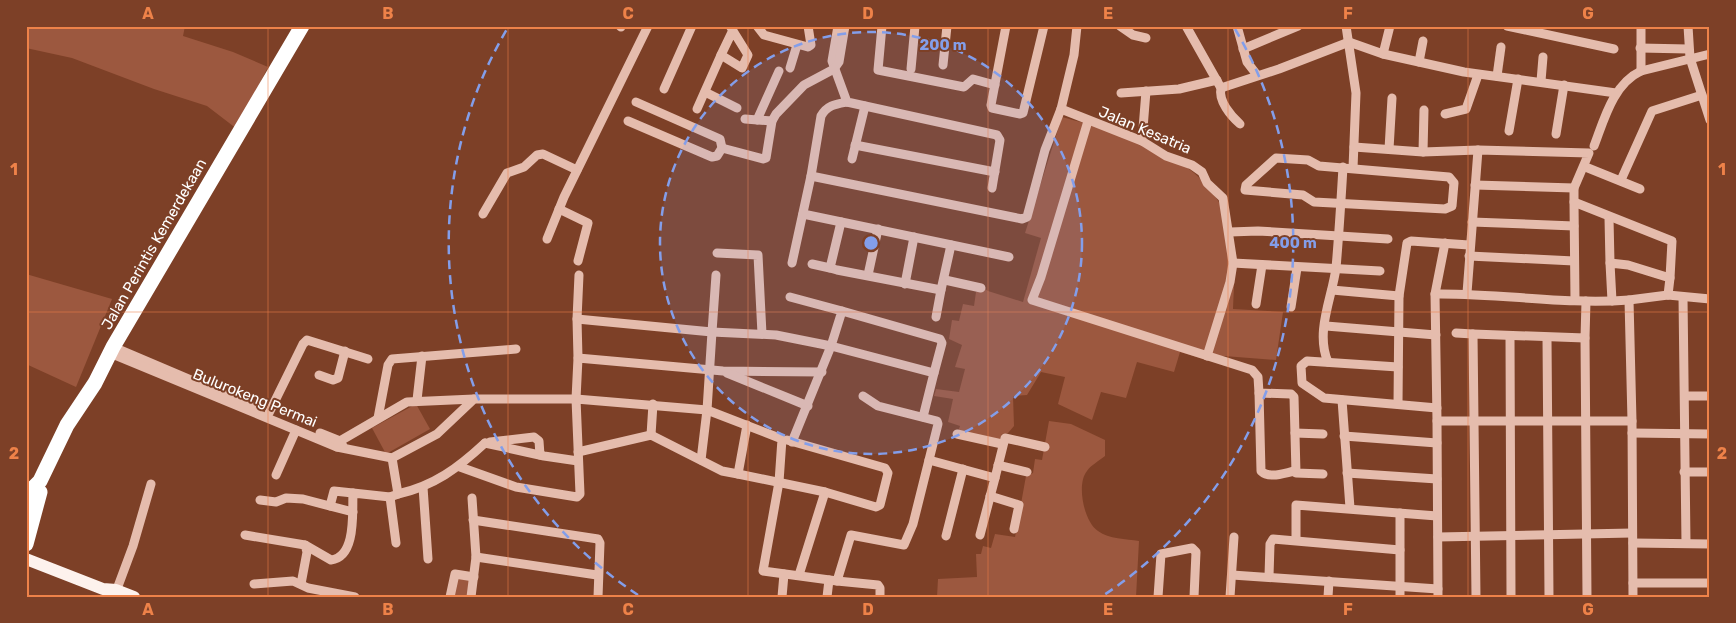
<svg xmlns="http://www.w3.org/2000/svg" width="1736" height="623" font-family="Rubik,sans-serif">
<rect width="100%" height="100%" fill="#7d4027"/>
<g fill="#9c583f">
<path d="M26 26H185L183 36 233 52 268 67 237 129 207 106 154 89 72 58 26 48Z"/>
<path d="M1062 117C1123 134 1201 153 1227 218 1238 246 1234 280 1233 309L1283 312 1276 360 1224 356 1207 360 1180 352 1174 372 1137 362 1126 398 1101 392 1092 420 1058 404 1065 377 1041 372 1027 395 1013 396 1014 426 1008 433 1002 434 998 443 957 434 960 426 948 422 953 399 934 396 936 389 959 392 965 369 955 367 962 345 949 339 952 320 959 321 963 304 974 306 976 292 984 288 988 291 1023 302 1041 238 1025 233Z"/>
<path d="M26 274 112 299 76 387 26 364Z"/>
<path d="M416 404 430 429 386 454 372 428Z"/>
<path d="M1049 421 1071 424 1105 440V456C1099 461 1091 465 1087 471 1076 484 1084 522 1098 531 1109 539 1126 539 1139 541L1136 597H937L938 579 977 577 976 554H981L983 546 991 548 995 534 1015 537 1026 476 1033 473 1035 459 1042 460Z"/>
<path d="M457 575 473 578 470 597H452Z"/>
</g>
<g fill="none" stroke-linecap="round" stroke-linejoin="round">
<g stroke="#e5bcad" stroke-width="9">
<path d="M620 26 621 27"/>
<path d="M730 26 748 55 742 68 721 55 733 30"/>
<path d="M757 26 764 35 808 47 811 45 808 26"/>
<path d="M838 26 832 61 847 102 997 135 1000 140 992 188"/>
<path d="M882 26 878 70 964 87 973 79 995 85"/>
<path d="M1006 26 991 105 992 108 1020 114 1023 113 1044 26"/>
<path d="M1120 26 1133 35 1146 38"/>
<path d="M1186 26 1221 88C1218 101 1231 116 1240 124"/>
<path d="M1237 26 1247 62 1257 75"/>
<path d="M1346 26 1356 93 1353 168"/>
<path d="M1507 26 1614 49"/>
<path d="M1688 26 1690 58 1710 120"/>
<path d="M1640 48 1688 49"/>
<path d="M1243 49 1298 26"/>
<path d="M1383 54 1390 26"/>
<path d="M1419 62 1423 41"/>
<path d="M943 65 947 26"/>
<path d="M790 68 797 45"/>
<path d="M911 69 915 26"/>
<path d="M1641 71V26"/>
<path d="M1497 76 1501 47"/>
<path d="M1541 81 1543 57"/>
<path d="M1221 88 1279 69 1349 42 1383 54 1464 72 1616 93"/>
<path d="M664 89 692 26"/>
<path d="M705 92 737 108"/>
<path d="M1121 93 1179 89 1217 80"/>
<path d="M697 109 721 55"/>
<path d="M1061 109 1142 141 1166 156 1192 165 1202 172 1207 183 1223 198 1233 263 1230 282 1207 356"/>
<path d="M1445 114 1466 109 1478 75"/>
<path d="M745 119 772 121"/>
<path d="M757 120 779 71"/>
<path d="M628 121 712 157 717 156 722 148 720 139 636 102"/>
<path d="M1088 121 1041 277 1032 300 1252 370 1258 377 1259 393 1291 394 1294 397 1296 473 1323 474"/>
<path d="M1509 131 1518 79"/>
<path d="M1556 134 1564 85"/>
<path d="M1142 141 1146 91"/>
<path d="M855 145 995 172"/>
<path d="M1594 146C1604 120 1613 84 1641 71L1710 54"/>
<path d="M1354 147 1423 152 1478 150 1589 153 1574 188V202"/>
<path d="M722 148 763 159 766 158 772 121 776 114 804 85 834 69 839 62 845 26"/>
<path d="M1389 149 1392 98"/>
<path d="M1423 152 1424 110"/>
<path d="M1276 158 1308 160 1319 166 1449 177 1454 183 1452 206 1445 209 1314 202 1303 195 1245 190 1246 185Z"/>
<path d="M852 159 865 106"/>
<path d="M1588 168 1640 189"/>
<path d="M811 176 1022 219 1027 217 1045 150 1061 109 1074 55 1077 26"/>
<path d="M1621 180 1652 111 1702 95"/>
<path d="M1475 185 1574 188"/>
<path d="M559 209 588 223 578 261"/>
<path d="M483 214 507 173 524 167 537 155 543 154 577 170"/>
<path d="M803 214 1009 257"/>
<path d="M1609 218 1610 263"/>
<path d="M841 222 830 268 837 270 941 290 951 245"/>
<path d="M1472 222 1574 226"/>
<path d="M1230 232 1258 231 1388 239"/>
<path d="M547 239 564 197 648 26"/>
<path d="M717 253 758 255 762 334"/>
<path d="M1469 256 1574 261"/>
<path d="M792 263 811 176 821 116C827 105 836 104 847 102"/>
<path d="M1233 263 1380 271"/>
<path d="M812 264 830 268"/>
<path d="M868 275 878 229"/>
<path d="M945 280 981 288"/>
<path d="M905 284 914 237"/>
<path d="M1332 290 1399 296"/>
<path d="M1467 293 1478 150"/>
<path d="M1435 294 1445 243"/>
<path d="M790 297 842 311 831 346 934 373 923 417"/>
<path d="M1683 297 1686 543"/>
<path d="M1575 300 1574 202 1672 241 1670 278"/>
<path d="M1612 301 1610 263 1628 265 1670 278 1668 295"/>
<path d="M1256 304 1262 265"/>
<path d="M1291 307 1297 268"/>
<path d="M842 311 940 339 942 343 934 373"/>
<path d="M936 317 941 290"/>
<path d="M577 319 579 275"/>
<path d="M1326 326 1436 335"/>
<path d="M1456 333 1473 334"/>
<path d="M1510 337 1511 597"/>
<path d="M1547 338 1549 597"/>
<path d="M1585 338 1587 597"/>
<path d="M113 347 257 408"/>
<path d="M110 353 337 447 392 458 437 434 474 399H576L578 358 723 371 822 372"/>
<path d="M578 358 577 319 712 332 716 275"/>
<path d="M1328 362C1315 332 1332 298 1336 268 1339 234 1341 201 1343 167"/>
<path d="M1398 367 1307 361 1301 366 1302 383 1324 398 1437 408"/>
<path d="M727 373 808 406"/>
<path d="M319 375 333 380 338 378 345 351"/>
<path d="M1259 393 1261 471C1269 479 1284 473 1295 471"/>
<path d="M863 396 878 406 937 421 938 424 929 460"/>
<path d="M1685 396H1710"/>
<path d="M417 400 422 356"/>
<path d="M1342 400 1350 508"/>
<path d="M1398 404 1399 296 1407 243 1411 241 1469 245"/>
<path d="M269 413 303 344 307 340 368 359"/>
<path d="M378 418 388 365 392 359 516 349"/>
<path d="M1437 421 1435 294C1500 293 1565 305 1629 300"/>
<path d="M1632 421 1629 300 1668 295 1710 299"/>
<path d="M320 433 340 441 343 446"/>
<path d="M1295 433 1323 434"/>
<path d="M1632 433 1710 434"/>
<path d="M957 434 1002 444"/>
<path d="M651 435 653 404"/>
<path d="M1344 436 1437 443"/>
<path d="M490 442 534 437 539 441 540 455"/>
<path d="M485 443 544 456 578 461"/>
<path d="M337 447 340 441 407 402 474 399"/>
<path d="M578 452 651 435 722 471 738 474 747 425"/>
<path d="M392 458 398 494 390 497 396 543"/>
<path d="M701 460 707 410 712 332 776 335 831 346 792 442"/>
<path d="M998 465 1027 472"/>
<path d="M460 467 516 487 577 497 580 494 576 399 707 410 782 439 779 482 763 571 837 581 851 535 904 545 913 524 929 460 995 478 980 535"/>
<path d="M1684 472H1710"/>
<path d="M1347 473 1437 479"/>
<path d="M738 474 825 492 876 507 880 505 888 473 885 468 787 440"/>
<path d="M276 475 296 430"/>
<path d="M995 478 1005 438 1045 447"/>
<path d="M423 487 428 559"/>
<path d="M398 494C434 486 458 468 485 443"/>
<path d="M990 496 1019 505 1014 529"/>
<path d="M260 500 276 502 286 498 303 499 353 512"/>
<path d="M330 506 334 491 353 493"/>
<path d="M1400 513V597"/>
<path d="M473 520 598 539 600 543 598 597"/>
<path d="M245 535 305 545 307 552 301 584"/>
<path d="M946 536 963 469"/>
<path d="M1438 537 1632 533"/>
<path d="M1296 540V505L1437 516"/>
<path d="M1633 543 1710 544"/>
<path d="M305 545 331 560C357 557 352 510 353 493L390 497"/>
<path d="M476 557 597 575"/>
<path d="M799 575 825 492"/>
<path d="M1232 575 1438 589"/>
<path d="M1269 576 1270 544 1273 539 1400 550"/>
<path d="M837 581 878 585 880 588V597"/>
<path d="M1633 583H1710"/>
<path d="M254 584 293 581 308 588 355 597"/>
<path d="M114 597 133 546 151 484"/>
<path d="M450 597 455 574 474 577"/>
<path d="M471 597 476 557 472 498"/>
<path d="M782 597 784 574"/>
<path d="M827 597 829 580"/>
<path d="M1158 597 1161 554 1192 548 1196 552 1194 597"/>
<path d="M1230 597 1234 537"/>
<path d="M1328 597 1329 581"/>
<path d="M1438 597 1437 421H1632L1633 597"/>
<path d="M1476 597 1473 334 1585 338 1586 301"/>
</g>
<path stroke="#fdf2ed" stroke-width="12" d="M26 559 103 589 116 590 134 597"/>
<g stroke="#fff" stroke-width="15">
<path d="M26 505 31 490 40 481 67 425 95 383 113 347 302 26"/>
<path d="M26 544 40 492"/>
</g>
</g>
<path fill="none" stroke="#ee8249" stroke-width="1" stroke-opacity="0.55" d="M268 26V597M508 26V597M748 26V597M988 26V597M1228 26V597M1468 26V597M26 312H1710"/>
<circle cx="871" cy="243" r="211" fill="#839eea" fill-opacity=".12"/>
<g fill="none" stroke="#839eea" stroke-width="2.5" stroke-dasharray="9 6">
<circle cx="871" cy="243" r="211"/>
<path d="M638 595A422 422 0 0 1 507 29M1235 29A422 422 0 0 1 1104 595"/>
</g>
<g text-anchor="middle" dominant-baseline="central" stroke-width="4" stroke-linejoin="round" paint-order="stroke">
<g font-size="15" fill="#fff" stroke="#7d4027">
<text transform="translate(1145 130) rotate(23)">Jalan Kesatria</text>
<text transform="translate(154 244) rotate(-60)">Jalan Perintis Kemerdekaan</text>
<text transform="translate(255 398) rotate(22)">Bulurokeng Permai</text>
</g>
</g>
<circle cx="871" cy="243" r="8" fill="#839eea" stroke="#7d4027" stroke-width="2.5"/>
<g font-size="15" text-anchor="middle" font-weight="bold" fill="#839eea" stroke="#7d4027" stroke-width="4" stroke-linejoin="round" paint-order="stroke">
<text x="943" y="50">200 m</text>
<text x="1293" y="248">400 m</text>
</g>
<rect width="1736" height="623" fill="none" stroke="#7d4027" stroke-width="55"/>
<rect x="28" y="28" width="1680" height="568" fill="none" stroke="#ee8249" stroke-width="2"/>
<g font-size="16" text-anchor="middle" font-weight="bold" fill="#ee8249">
<text x="148" y="19">A</text>
<text x="388" y="19">B</text>
<text x="628" y="19">C</text>
<text x="868" y="19">D</text>
<text x="1108" y="19">E</text>
<text x="1348" y="19">F</text>
<text x="1588" y="19">G</text>
<text x="14" y="175">1</text>
<text x="1722" y="175">1</text>
<text x="14" y="459">2</text>
<text x="1722" y="459">2</text>
<text x="148" y="615">A</text>
<text x="388" y="615">B</text>
<text x="628" y="615">C</text>
<text x="868" y="615">D</text>
<text x="1108" y="615">E</text>
<text x="1348" y="615">F</text>
<text x="1588" y="615">G</text>
</g>
</svg>
